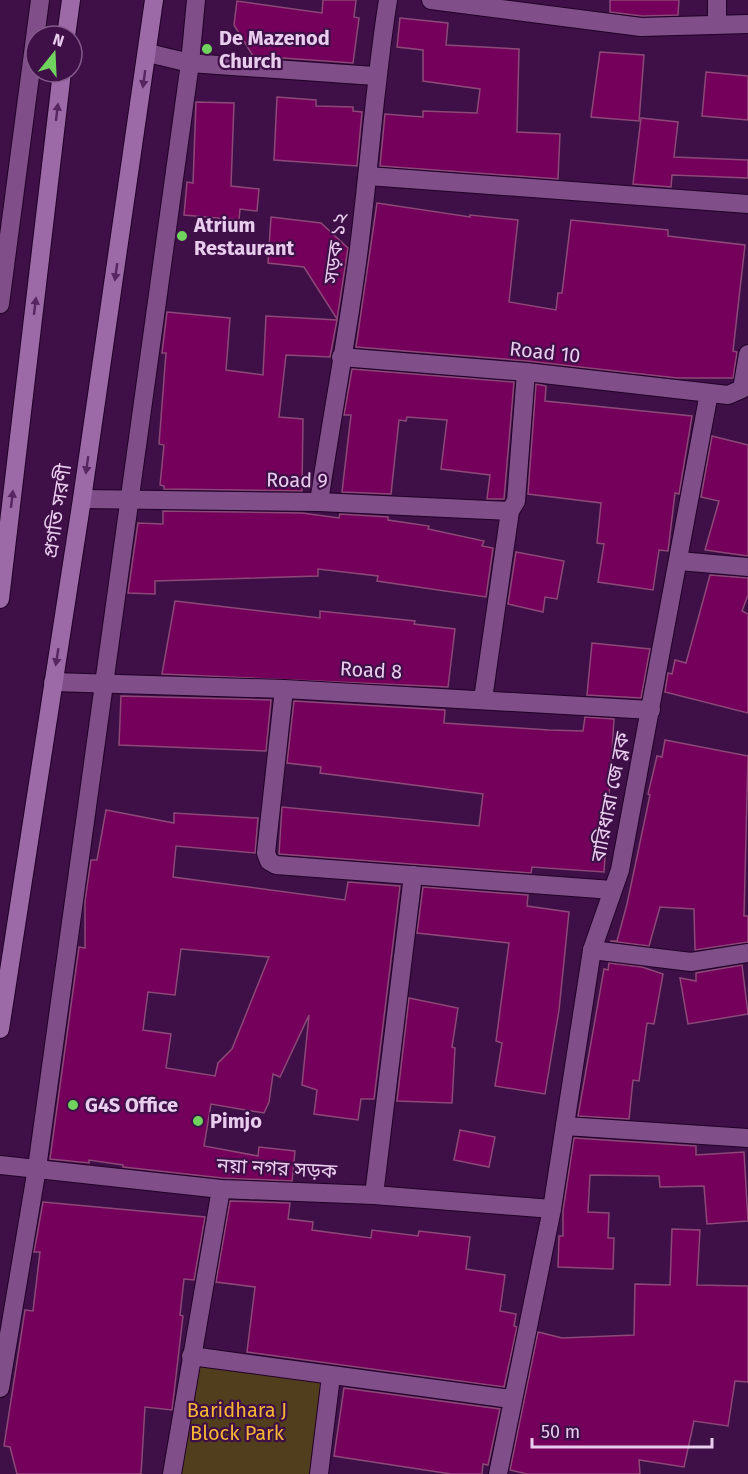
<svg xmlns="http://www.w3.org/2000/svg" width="748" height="1474" font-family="'Fira Sans','Noto Sans Bengali',sans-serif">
<rect width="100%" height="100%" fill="#3f0f48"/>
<path fill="#513e1c" d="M192 1362 327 1383 312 1474H177Z"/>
<g fill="#74005b" stroke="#8c4977" stroke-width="1.5" fill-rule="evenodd">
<path d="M323 0H356L354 17 359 18 353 63 253 56 234 25 237 1 322 13Z"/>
<path d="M610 0H679L678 15 642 16 610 12Z"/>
<path d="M400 18 448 23 446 45 519 49 517 132 560 134 558 179 380 166 385 114 423 117V111L477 113 480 89 423 81V50L397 47Z"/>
<path d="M600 52 644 55 639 121 591 117Z"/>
<path d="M706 72 748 76V120L702 116Z"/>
<path d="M277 97 316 100V106L353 107V111L362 112 357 166 274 160Z"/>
<path d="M196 102 234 103 231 186 259 189 257 211 240 209 239 220 184 215 187 182 193 183Z"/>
<path d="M641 118 678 122 674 157 748 160V178L672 175 671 187 633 184Z"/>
<path d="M377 203 470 217V215L518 220 509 302 556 310 558 293H562L571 220 668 230V236L745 245 733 351 737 352 733 378H677L527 361 356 347Z"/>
<path d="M271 217 321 223 348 248 337 319 304 267 268 263Z"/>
<path d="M167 312 230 318 226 370 263 375 266 316 337 320 330 357 286 355 279 417 303 419 302 491 164 489V486L160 485 164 445 159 444 166 353H162Z"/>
<path d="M352 369 514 382 504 499H487L490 475 441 469 447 420 407 417 406 421 399 420 391 494 342 492 351 415H344Z"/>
<path d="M536 384 546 386 545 401 692 416 679 494 675 493 668 551 659 550 653 590 598 582 604 544 597 543 601 503 528 494Z"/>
<path d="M712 436 748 445V556L705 550 719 501 701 497Z"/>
<path d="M163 511 302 513 339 518 340 514 388 517V520L429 526 428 529 484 541 482 546 493 548 486 597 377 581 378 576 318 569V576L155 581V594L128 593 138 523 163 524Z"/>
<path d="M516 552 564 561 557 599 545 597 543 612 508 604Z"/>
<path d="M710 575 748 578V595L742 611 748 614V713L665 692 668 673 672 674 675 660 686 663Z"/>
<path d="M175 601 320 618V611L415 621 414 624 455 629 448 687 162 674Z"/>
<path d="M592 643 650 649 641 698 587 695Z"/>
<path d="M121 696 271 700 266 751 119 745Z"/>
<path d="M294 701 445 710 444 723 549 730 583 731 585 717 614 719 604 872 532 867 531 873 279 854 282 807 479 826 483 794 320 773 321 767 287 763Z"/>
<path d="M665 740 748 756 744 916H748V942L695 950 694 909 660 907 649 946 610 941H617L627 904 650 795 648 794 657 756 662 757Z"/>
<path d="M106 810 174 823V813L258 818 255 853 176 846 173 877 345 900 348 882 400 886 374 1099H361L358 1120 314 1114 317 1090 302 1085 309 1015 280 1077 273 1074 269 1102 264 1113 211 1104 204 1146 258 1156 259 1147 295 1151 292 1181 222 1178 123 1167V1165L89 1160V1163L50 1159 79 947 85 948V901L91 860H97ZM181 949 269 957 232 1049 218 1063 215 1076 166 1068 171 1034 143 1030 148 992 175 995Z"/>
<path d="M423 887 528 895 527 906 569 912 559 1010 545 1094 495 1086 502 1043 496 1041 509 943 417 933Z"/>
<path d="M609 963 642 967 663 974 654 1024 647 1023 639 1081 633 1080 629 1119 578 1116 604 969 608 970Z"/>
<path d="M742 965 748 1014 688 1024 680 978 696 981V973Z"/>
<path d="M409 998 458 1008 452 1047 455 1048 452 1103 397 1101Z"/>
<path d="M460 1130 495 1137 489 1167 454 1160Z"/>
<path d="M574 1138 696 1146V1155L744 1152 748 1221 707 1224 704 1186 660 1187 659 1176 590 1175 588 1212 609 1213 608 1238H614L613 1269 558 1267 559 1236H563V1211Z"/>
<path d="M230 1201 290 1203 288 1219 313 1222 312 1230 371 1238 372 1230 418 1236 419 1231 470 1237 466 1269 505 1275 500 1311 516 1314 514 1326 517 1327 504 1387 247 1352 255 1287 216 1282Z"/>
<path d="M43 1202 205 1217 194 1280 184 1279 180 1315 183 1316 172 1410 145 1407 141 1474H17L10 1447 4 1446 25 1310 33 1311 40 1252H34Z"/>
<path d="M672 1229 700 1230 697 1285 748 1286V1382L735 1381 728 1426 694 1421 684 1467 639 1460 640 1474H527L510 1470 538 1332 562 1338 634 1335 635 1284 670 1285Z"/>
<path d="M344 1388 500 1409 488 1465 483 1464 482 1474H451L334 1456Z"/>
</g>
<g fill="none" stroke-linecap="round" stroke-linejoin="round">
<defs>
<g id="minor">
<path d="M431 0 641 27 748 24"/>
<path d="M717 0V23"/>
<path d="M148 53 190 63 375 76"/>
<path d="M368 176 748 204"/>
<path d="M0 304 40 0"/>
<path d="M341 357 526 372 728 395 742 389 748 354"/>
<path d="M82 499 319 502 510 511"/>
<path d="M319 502C331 422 346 343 357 263 369 175 374 87 388 0"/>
<path d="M679 561 748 567"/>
<path d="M53 682 284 689 651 710"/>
<path d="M284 689 266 853 269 861 276 865 612 890"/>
<path d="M483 699 510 511 516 501 526 372"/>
<path d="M592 950 691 962 748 953"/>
<path d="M565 1126 748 1138"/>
<path d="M0 1165 221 1189 374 1195 552 1209"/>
<path d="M374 1195 413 875"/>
<path d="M191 1356 511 1399"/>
<path d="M0 1388 37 1168 190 63 196 0"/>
<path d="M172 1474 221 1189"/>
<path d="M319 1474 331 1376"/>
<path d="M498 1474 552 1209 592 950 620 870 709 393"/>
</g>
<g id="major">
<path d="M66 36 71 0"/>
<path d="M0 599 62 72"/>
<path d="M0 1029 82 499 154 0"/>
</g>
</defs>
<use href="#minor" stroke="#210028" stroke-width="20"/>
<use href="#major" stroke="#210028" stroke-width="20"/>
<use href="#minor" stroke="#804f8a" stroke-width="18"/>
<use href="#major" stroke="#9c6aa6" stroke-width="18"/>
</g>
<defs><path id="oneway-solid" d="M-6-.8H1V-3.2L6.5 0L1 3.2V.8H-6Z" transform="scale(1.5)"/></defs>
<g fill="#562660">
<use href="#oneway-solid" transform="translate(144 79) rotate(98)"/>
<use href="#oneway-solid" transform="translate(57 112) rotate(-83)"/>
<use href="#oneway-solid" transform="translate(116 272) rotate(98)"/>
<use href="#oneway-solid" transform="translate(35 306) rotate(-83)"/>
<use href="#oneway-solid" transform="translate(87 465) rotate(98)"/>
<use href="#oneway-solid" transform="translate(12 499) rotate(-83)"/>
<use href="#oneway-solid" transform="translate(57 657) rotate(99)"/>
</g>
<g fill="#70d35e" stroke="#3f0f48" stroke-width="2">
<circle cx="207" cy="49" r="6"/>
<circle cx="182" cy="236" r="6"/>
<circle cx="73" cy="1105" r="6"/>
<circle cx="198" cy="1121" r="6"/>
</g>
<g text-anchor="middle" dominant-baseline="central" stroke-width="4.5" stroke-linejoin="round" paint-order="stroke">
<g font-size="20" font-weight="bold" fill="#e9cdee" stroke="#3f0f48" text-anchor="start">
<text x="219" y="38">De Mazenod<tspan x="219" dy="23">Church</tspan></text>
<text x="194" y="225">Atrium<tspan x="194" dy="23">Restaurant</tspan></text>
<text x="85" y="1105">G4S Office</text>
<text x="210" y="1121">Pimjo</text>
</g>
<g font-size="20" fill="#e9cdee" stroke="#3f0f48">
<text transform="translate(335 248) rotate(-82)">সড়ক ১২</text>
<text transform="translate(545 352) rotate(6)">Road 10</text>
<text transform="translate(297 480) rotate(1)">Road 9</text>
<text transform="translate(57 511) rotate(-81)">প্রগতি সরণী</text>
<text transform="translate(371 670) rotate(3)">Road 8</text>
<text transform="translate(610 797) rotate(-79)">বারিধারা জে ব্লক</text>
<text transform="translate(277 1168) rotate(3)">নয়া নগর সড়ক</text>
</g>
<g font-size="20" fill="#f7b732" stroke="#3f0f48">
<text x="237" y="1410">Baridhara J<tspan x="237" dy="23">Block Park</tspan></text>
</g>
</g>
<g transform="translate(54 54) rotate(18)"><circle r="28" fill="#3f0f48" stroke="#835b8a" stroke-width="1.5"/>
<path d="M0-4.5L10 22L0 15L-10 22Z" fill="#70d35e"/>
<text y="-9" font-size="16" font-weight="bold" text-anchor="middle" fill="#e9cdee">N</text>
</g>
<path d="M532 1438v9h180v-9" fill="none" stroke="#e9cdee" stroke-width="3"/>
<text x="541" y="1438" font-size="18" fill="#e9cdee" stroke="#3f0f48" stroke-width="4.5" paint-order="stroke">50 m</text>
</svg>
